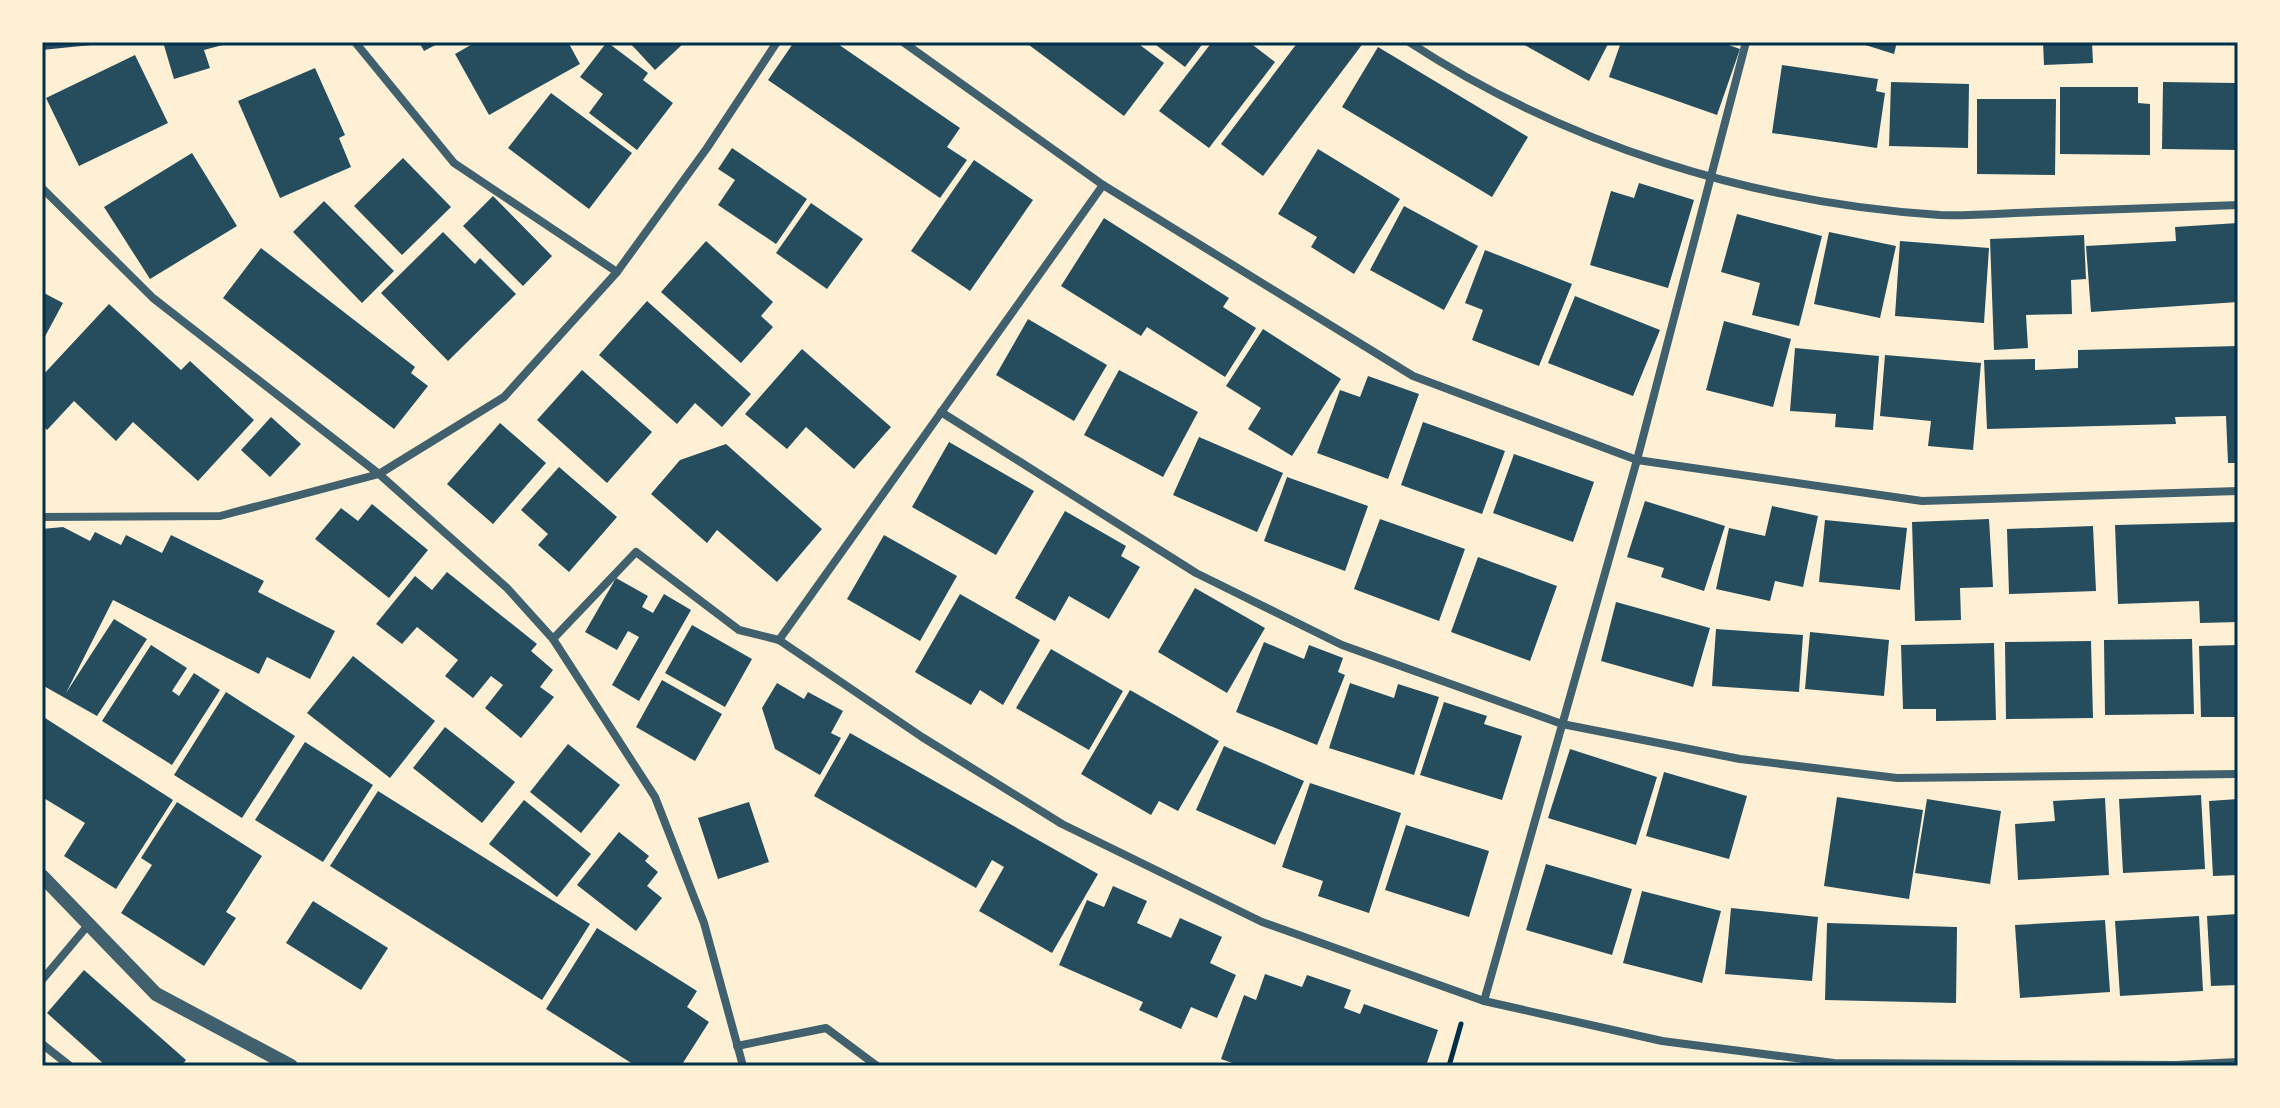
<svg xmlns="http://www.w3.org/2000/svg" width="2280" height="1108" font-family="Commissioner,sans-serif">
<rect width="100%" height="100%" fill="#fdf0d5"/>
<g fill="#264d5e">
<path d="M42 42H101V44L42 50Z"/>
<path d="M163 42H230V43L204 50 210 68 174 79Z"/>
<path d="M419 42H441L424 51Z"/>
<path d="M476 42H568L580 64 489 115 455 54Z"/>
<path d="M607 42 648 73 643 80 673 103 637 150 589 113 603 94 580 77Z"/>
<path d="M629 42H685L655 70Z"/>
<path d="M794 42H835L960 128 947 147 967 160 940 198 768 80Z"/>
<path d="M1025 42H1136L1164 63 1124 116Z"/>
<path d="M1152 42H1204L1185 67Z"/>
<path d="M1212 42H1249L1275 62 1209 148 1159 111Z"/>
<path d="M1298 42H1364L1263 176 1221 144Z"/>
<path d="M1519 42H1609L1589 81Z"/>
<path d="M1621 42H1720L1740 49 1717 115 1609 77Z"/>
<path d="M1856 42H1897L1894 54Z"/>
<path d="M2043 42H2092L2093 63 2044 65Z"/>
<path d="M1378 47 1528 137 1492 197 1342 107Z"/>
<path d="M135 55 168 123 79 166 46 98Z"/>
<path d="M1782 65 1878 79 1876 91 1885 93 1877 148 1772 133Z"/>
<path d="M315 68 345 135 339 138 351 167 280 198 238 101Z"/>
<path d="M1891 82 1969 84 1968 148 1889 146Z"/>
<path d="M2163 82 2236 83 2238 150 2162 149Z"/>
<path d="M2060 87H2138V103L2150 104V155L2060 154Z"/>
<path d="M551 93 632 153 589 209 508 148Z"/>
<path d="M1977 99H2056L2055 175 1977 174Z"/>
<path d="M732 148 807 199 776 244 718 205 735 180 718 169Z"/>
<path d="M1318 149 1400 199 1354 274 1311 247 1317 237 1278 214Z"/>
<path d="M192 153 237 226 150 279 104 207Z"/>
<path d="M403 158 451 207 402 255 354 206Z"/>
<path d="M974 160 1033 200 970 291 911 251Z"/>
<path d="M1639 183 1694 200 1668 288 1590 265 1611 191 1634 198Z"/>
<path d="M493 196 552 256 523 286 463 226Z"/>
<path d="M324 201 394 271 362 303 293 232Z"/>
<path d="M811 203 863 239 827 289 776 253Z"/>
<path d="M1404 206 1478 246 1444 310 1370 270Z"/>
<path d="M1737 214 1822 236 1799 326 1752 315 1760 283 1721 272Z"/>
<path d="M1104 218 1229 298 1223 307 1256 328 1225 377 1147 327 1141 336 1061 286Z"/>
<path d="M2238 223V302L2091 312 2086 246 2176 241 2175 227Z"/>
<path d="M443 232 475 264 480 258 516 294 448 361 381 293Z"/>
<path d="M1829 232 1896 246 1880 318 1814 304Z"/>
<path d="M2084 235 2086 279 2071 280 2072 314 2026 315 2028 348 1994 350 1990 239Z"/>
<path d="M706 241 773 302 761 316 773 327 741 363 661 292Z"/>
<path d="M1900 241 1989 248 1984 323 1895 316Z"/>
<path d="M261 248 415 367 411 373 428 386 394 429 223 298Z"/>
<path d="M1485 250 1572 284 1539 366 1472 340 1483 310 1465 303Z"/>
<path d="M42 292 63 303 42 342Z"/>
<path d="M1575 296 1660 330 1633 396 1548 363Z"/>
<path d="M647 301 751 394 722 427 695 403 677 424 599 355Z"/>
<path d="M109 304 181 370 190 361 254 420 198 481 133 422 116 441 74 401 47 430 42 425V376Z"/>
<path d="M1028 319 1107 365 1074 421 996 375Z"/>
<path d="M1724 321 1791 339 1773 407 1706 390Z"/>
<path d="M1263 329 1341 379 1292 456 1248 429 1261 408 1226 386Z"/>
<path d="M2238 346V463H2228L2226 416 2175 417 2176 424 1987 429 1984 360 2035 359V370L2078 368V350Z"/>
<path d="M1795 348 1879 356 1873 430 1835 427 1836 414 1790 411Z"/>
<path d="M802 349 891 427 854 469 806 427 787 449 745 414Z"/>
<path d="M1885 355 1981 363 1973 450 1928 446 1931 421 1880 416Z"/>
<path d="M582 370 652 432 607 483 537 420Z"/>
<path d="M1119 370 1198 412 1163 477 1084 435Z"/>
<path d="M1368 376 1419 394 1388 479 1317 453 1340 390 1360 397Z"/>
<path d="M271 417 301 444 270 477 241 450Z"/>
<path d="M1423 422 1505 451 1482 514 1401 485Z"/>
<path d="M500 423 546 463 493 524 447 484Z"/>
<path d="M1199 437 1283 473 1257 532 1173 495Z"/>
<path d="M949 442 1034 491 996 555 912 507Z"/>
<path d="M726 444 822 529 777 582 717 530 707 543 651 494 680 460Z"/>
<path d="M1514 454 1594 482 1573 542 1493 513Z"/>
<path d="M559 467 617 517 569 572 538 545 548 534 521 510Z"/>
<path d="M1287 477 1368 506 1345 571 1264 541Z"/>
<path d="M1645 501 1725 526 1704 591 1661 577 1664 568 1627 557Z"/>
<path d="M372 504 428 550 389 598 315 539 341 508 358 521Z"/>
<path d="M1772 506 1818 516 1803 587 1775 581 1770 601 1716 589 1729 528 1765 536Z"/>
<path d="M1065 511 1126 546 1121 556 1140 567 1109 619 1069 596 1055 621 1015 598Z"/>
<path d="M1380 519 1465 549 1439 621 1354 589Z"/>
<path d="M1989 519 1993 587 1960 588 1961 620 1915 621 1912 522Z"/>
<path d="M1825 520 1907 528 1900 590 1819 582Z"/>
<path d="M2238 522V622L2200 623 2199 601 2118 604 2115 525Z"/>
<path d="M2093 526 2096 591 2009 594 2007 529Z"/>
<path d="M63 527 90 541 95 532 121 545 126 535 162 553 171 535 264 581 258 592 335 631 310 679 267 657 259 674 113 600 66 693 114 619 147 639 97 716 42 685V529Z"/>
<path d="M884 535 957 576 920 641 847 599Z"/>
<path d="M1478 557 1557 586 1530 661 1451 632Z"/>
<path d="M447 572 537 644 531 651 553 670 540 687 554 697 521 738 485 708 503 685 491 676 473 698 445 676 458 660 417 627 402 644 376 624 415 576 432 590Z"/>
<path d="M616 578 648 596 642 607 653 613 664 594 691 610 639 701 612 685 639 637 628 631 617 650 585 632Z"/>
<path d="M1195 588 1265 628 1227 693 1158 652Z"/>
<path d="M960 594 1040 640 1003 705 980 690 971 705 915 672Z"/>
<path d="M1616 602 1710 628 1693 687 1601 661Z"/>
<path d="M692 625 752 659 725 707 665 673Z"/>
<path d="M1716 629 1803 635 1799 692 1712 686Z"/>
<path d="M1810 632 1889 640 1884 696 1805 689Z"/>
<path d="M2192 639 2194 714 2105 715 2104 640Z"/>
<path d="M2091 641 2093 718 2006 719 2005 642Z"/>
<path d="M1264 642 1304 659 1309 645 1343 658 1338 672 1345 675 1317 745 1236 712Z"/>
<path d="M1994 643 1996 720 1936 721V709H1903L1901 645Z"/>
<path d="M151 645 187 668 172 691 179 696 194 673 220 690 172 765 102 721Z"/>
<path d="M2238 645V717H2201L2199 646Z"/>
<path d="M1051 649 1123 691 1089 750 1016 708Z"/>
<path d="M353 656 435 721 390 778 307 713Z"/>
<path d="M662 680 722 714 695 761 636 727Z"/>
<path d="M777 683 804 699 808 692 843 711 831 733 841 738 820 775 775 749 762 708Z"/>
<path d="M1350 683 1394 698 1398 684 1439 697 1414 775 1329 748Z"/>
<path d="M1130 690 1219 741 1178 811 1159 801 1151 815 1081 774Z"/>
<path d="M226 692 295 736 242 818 174 775Z"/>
<path d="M1444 702 1487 716 1484 724 1522 736 1502 800 1420 775Z"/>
<path d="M42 716 173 800 116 889 64 856 85 823 42 797Z"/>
<path d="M445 727 515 782 482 823 413 768Z"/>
<path d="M850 733 1098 874 1052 953 979 911 1004 867 992 860 976 888 814 796Z"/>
<path d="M305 742 373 785 323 862 255 820Z"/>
<path d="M568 744 620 785 581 833 530 792Z"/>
<path d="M1224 746 1304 781 1275 845 1196 810Z"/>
<path d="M1570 749 1657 777 1636 845 1548 818Z"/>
<path d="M1664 772 1747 796 1729 859 1646 836Z"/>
<path d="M1310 783 1401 813 1369 913 1318 896 1323 881 1282 867Z"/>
<path d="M378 791 590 924 542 1000 330 866Z"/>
<path d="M2201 795 2205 869 2123 873 2119 799Z"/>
<path d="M1837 797 1923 810 1909 899 1824 886Z"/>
<path d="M2105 798 2109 875 2018 880 2015 824 2055 821 2053 801Z"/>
<path d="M1927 799 2001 811 1990 884 1915 873Z"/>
<path d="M2238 799V875L2213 876 2209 801Z"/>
<path d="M524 800 591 854 557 897 489 844Z"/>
<path d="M177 802 262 856 226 912 236 918 204 966 121 913 152 865 141 858Z"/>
<path d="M749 802 769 862 718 879 698 818Z"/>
<path d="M1406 825 1489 851 1469 917 1385 890Z"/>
<path d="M619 832 649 856 645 861 658 872 647 886 662 898 636 931 577 885Z"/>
<path d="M1546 864 1632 889 1612 955 1526 930Z"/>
<path d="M1113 886 1147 901 1137 923 1171 938 1180 918 1222 937 1210 963 1236 975 1217 1018 1191 1007 1181 1029 1139 1010 1143 1002 1059 965 1087 900 1104 907Z"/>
<path d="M1642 891 1721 911 1702 983 1623 963Z"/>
<path d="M313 901 388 948 361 990 286 943Z"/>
<path d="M1731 908 1818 917 1812 981 1725 974Z"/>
<path d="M2238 914V985L2211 986 2207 916Z"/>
<path d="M2199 916 2203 991 2120 996 2115 921Z"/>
<path d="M2105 920 2110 992 2020 998 2015 925Z"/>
<path d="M1827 923 1957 927 1956 1003 1825 1000Z"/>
<path d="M597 928 697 991 687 1007 709 1022 681 1066H636L546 1009Z"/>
<path d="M84 970 186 1060 181 1066H106L47 1013Z"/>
<path d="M1265 974 1302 987 1307 975 1351 990 1344 1008 1360 1014 1364 1004 1438 1030 1426 1066H1241L1221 1059 1244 995 1256 1000Z"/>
</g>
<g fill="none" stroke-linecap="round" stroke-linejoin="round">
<path stroke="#003049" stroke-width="5" d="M1449 1066 1461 1024"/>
<g stroke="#3f606c" stroke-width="8">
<path d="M355 42 454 163 617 272"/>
<path d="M903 42 1103 185 1413 376 1637 460 1922 501 2238 491"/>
<path d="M1409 42C1566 145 1753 203 1940 215 1972 216 2006 213 2038 212 2104 210 2171 207 2238 205"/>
<path d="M42 188 153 298 379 474 507 588 553 639 655 797 704 923 743 1066"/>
<path d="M941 412 1196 573 1342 645 1562 724 1740 759 1897 778 2238 774"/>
<path d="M42 517 220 516 379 474 504 397 617 272 707 148 777 42"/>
<path d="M553 639 636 552 739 630 779 640 922 737 1062 824 1262 922 1484 1001 1662 1041 1834 1063 2176 1065 2238 1062"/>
<path d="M779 640 1103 185"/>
<path d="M42 980 89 924"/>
<path d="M1484 1001 1637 460 1746 42"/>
<path d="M42 1044 70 1066"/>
<path d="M737 1046 826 1028 877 1066"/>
</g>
<path stroke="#3f606c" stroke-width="14" d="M42 876 156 994 291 1066"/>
</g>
<rect width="2280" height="1108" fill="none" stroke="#fdf0d5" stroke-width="88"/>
<rect x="44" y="44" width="2192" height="1020" fill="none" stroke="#003049" stroke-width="3"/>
</svg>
